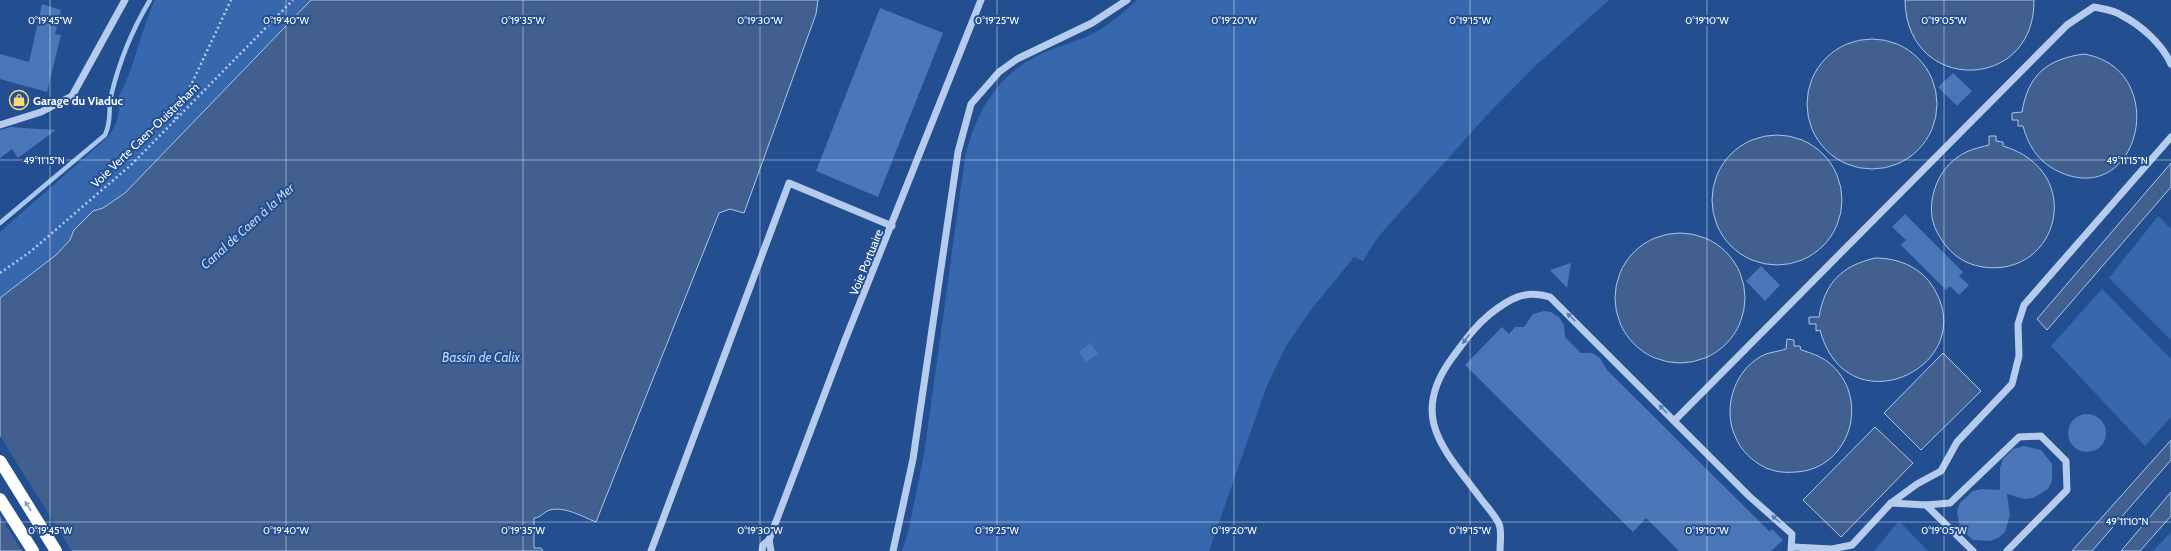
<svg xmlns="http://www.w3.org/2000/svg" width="2171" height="551" font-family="Cabin,sans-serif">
<rect width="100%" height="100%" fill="#234f91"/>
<g fill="#3768ae">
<path d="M155 0H311L125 193 103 208 93 211 74 230 70 240 56 255 0 298V232L108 137C117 125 121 113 118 98 135 68 140 32 155 0Z"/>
<path d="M1137 0H1609L1533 68 1487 115 1378 237 1363 261 1354 257 1310 311 1286 346 1266 388 1209 551H902L908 533 924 455 965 158C975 114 997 75 1039 55 1057 46 1078 42 1096 32 1111 23 1124 12 1137 0Z"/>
<path d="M2158 216 2171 229V340L2109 278Z"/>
<path d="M2102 289 2171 359V417L2145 446 2051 346Z"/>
<path d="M1899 521 1928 551H1874Z"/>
<path d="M2171 532V551H2153Z"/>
</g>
<g fill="#41608f" stroke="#a9c6ed">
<path d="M311 0H818L816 14 744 213 730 209 719 213 596 522C583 517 565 506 550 510 543 512 541 518 534 518V548H541L543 551H0V298L56 255 70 240 74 230 93 211 103 208 125 193Z"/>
<path d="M1905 0H2034C2035 93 1906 94 1905 0Z"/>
<circle cx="1872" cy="104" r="65"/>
<path d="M2084 54C2171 69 2141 206 2062 173 2040 164 2029 148 2023 126H2018V120H2012V113L2022 112C2028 75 2047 59 2084 54Z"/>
<circle cx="1777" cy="200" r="65"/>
<path d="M1989 136H1996V141L2003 142V146C2087 171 2059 278 1983 267 1962 264 1947 251 1937 232 1924 208 1935 172 1958 157 1967 150 1978 148 1989 145Z"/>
<path d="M2171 163V187L2047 330 2037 319Z"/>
<circle cx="1680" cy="298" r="65"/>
<path d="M1875 258C1897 258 1918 266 1931 284 1986 364 1847 432 1820 330L1816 331V324H1809V317H1819C1825 282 1842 266 1875 258Z"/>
<path d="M1787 339 1794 340V346H1800L1801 350C1811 353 1820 356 1828 362 1872 396 1851 469 1796 472 1785 473 1776 472 1766 468 1752 461 1741 451 1735 436 1722 407 1735 367 1766 354 1772 352 1780 351 1786 349Z"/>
<path d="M1943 353 1981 391 1921 450 1884 413Z"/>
<path d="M1875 427 1913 463 1841 537 1803 500Z"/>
<path d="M2171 440V460L2092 551H2072Z"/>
<path d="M2171 492V516L2140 551H2121Z"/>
</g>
<path fill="#234f91" d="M0 436 72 551H22L0 516Z"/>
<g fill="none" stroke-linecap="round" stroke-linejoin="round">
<path stroke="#a9c6ed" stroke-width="4.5" d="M0 223 105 135C112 120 108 111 111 96 119 62 132 30 150 0"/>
</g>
<g fill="#4b77b8">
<path d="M42 4 61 10 55 34 61 35 47 92 0 79V54L29 62Z"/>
<path d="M880 8 943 33 878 197 816 171Z"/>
<path d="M1953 73 1972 91 1957 106 1938 87Z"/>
<path d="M11 127 23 128 56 130 18 158 12 149 0 158V130Z"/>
<path d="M1905 214 1963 272 1959 276 1969 285 1959 295 1950 286 1946 290 1901 245 1906 240 1892 227Z"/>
<path d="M1571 263 1567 288 1550 270Z"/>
<path d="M1761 266 1780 285 1765 301 1746 281Z"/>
<path d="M1544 311 1551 312 1559 317 1564 325 1565 337 1581 353H1592L1600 358 1607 370 1770 532 1772 529 1783 540 1771 551H1679L1646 518 1633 532 1465 365 1502 327 1509 334 1515 327H1524L1533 314Z"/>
<path d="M1090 343 1098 354 1086 362 1079 352Z"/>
<circle cx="2087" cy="433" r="19"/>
<path d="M2024 446 2041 450 2052 464V481L2048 489 2033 498 2024 499 2007 494 2010 515 2005 532 1998 538 1990 541 1973 540 1960 528 1957 511 1960 503 1973 491 1982 489 2000 490V468L2003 459 2013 449Z"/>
</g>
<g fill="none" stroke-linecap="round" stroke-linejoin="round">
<g stroke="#b5ccec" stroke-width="2.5" stroke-dasharray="2 3" stroke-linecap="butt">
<path d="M175 119 231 0"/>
<path d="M0 273 30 252 132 164 293 0"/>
</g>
<g stroke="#b5ccec" stroke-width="7">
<path d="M0 125 41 112 72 96 125 0"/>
<path d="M1674 421 2067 25 2094 7C2103 9 2114 10 2121 15 2141 25 2162 44 2171 64"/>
<path d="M1891 503 1926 505 1950 503 2019 437 2041 436 2066 461 2067 490 2007 551"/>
<path d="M1926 505 1973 551"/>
<path d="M769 540 771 551"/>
<path d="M1793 547 1832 549 1852 545 1891 503 1917 484 1941 471 1957 442 2012 384 2019 356 2018 324 2024 305 2171 137"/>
<path d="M651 551 789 183 892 226"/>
<path d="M762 551 763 545 769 540 845 340 981 0"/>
<path d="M893 551 913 459 958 152 971 104 999 72 1017 59 1092 23 1127 0"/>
<path d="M1500 551C1500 543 1502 531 1499 524 1495 515 1487 507 1481 499 1445 450 1408 418 1452 358 1464 342 1474 327 1490 314 1509 299 1525 289 1550 297L1749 496 1792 534 1791 551"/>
</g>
<g stroke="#fff" stroke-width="12">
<path d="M0 461 56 551"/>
<path d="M0 499 33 551"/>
</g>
</g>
<defs><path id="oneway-solid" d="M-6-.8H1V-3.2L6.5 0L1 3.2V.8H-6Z"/></defs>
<g fill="#567bb1">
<use href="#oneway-solid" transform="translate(1571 317) rotate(-135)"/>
<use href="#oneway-solid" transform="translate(1466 339) rotate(127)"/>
<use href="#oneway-solid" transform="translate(1663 409) rotate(-135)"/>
<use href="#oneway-solid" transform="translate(1776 519) rotate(-139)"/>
</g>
<use fill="#869ec2" href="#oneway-solid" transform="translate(28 506) rotate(-122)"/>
<path fill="none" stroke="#fff" stroke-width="1" stroke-opacity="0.45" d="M50 0V551M286 0V551M523 0V551M760 0V551M997 0V551M1234 0V551M1470 0V551M1707 0V551M1944 0V551M0 160H2171M0 522H2171"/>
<defs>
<symbol id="shop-ring" viewBox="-11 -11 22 22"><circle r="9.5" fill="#234f91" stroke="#f7d778" stroke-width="1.5"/><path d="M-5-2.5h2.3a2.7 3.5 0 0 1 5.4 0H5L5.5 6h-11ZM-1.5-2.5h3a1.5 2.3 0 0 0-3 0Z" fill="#f7d778"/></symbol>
</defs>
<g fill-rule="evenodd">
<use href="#shop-ring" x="8" y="89" width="22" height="22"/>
</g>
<g text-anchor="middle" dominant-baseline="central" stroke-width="4" stroke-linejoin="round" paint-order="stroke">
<g font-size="12" font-weight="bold" fill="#fff" stroke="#234f91" text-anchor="start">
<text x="33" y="100">Garage du Viaduc</text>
</g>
<g font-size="12" fill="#fff" stroke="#234f91">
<text transform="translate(145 135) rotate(-44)">Voie Verte Caen-Ouistreham</text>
<text transform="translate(866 262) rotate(-68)">Voie Portuaire</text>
</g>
<g font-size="13" font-style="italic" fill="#c1d6f3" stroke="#234f91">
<text transform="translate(247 226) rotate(-42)">Canal de Caen à la Mer</text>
<text x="481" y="357">Bassin de Calix</text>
</g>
</g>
<g font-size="10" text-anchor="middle" fill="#fff" stroke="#234f91" stroke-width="4" stroke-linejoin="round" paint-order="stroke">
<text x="50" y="24">0°19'45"W</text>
<text x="286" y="24">0°19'40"W</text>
<text x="523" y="24">0°19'35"W</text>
<text x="760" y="24">0°19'30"W</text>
<text x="997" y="24">0°19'25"W</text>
<text x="1234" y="24">0°19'20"W</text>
<text x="1470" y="24">0°19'15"W</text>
<text x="1707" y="24">0°19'10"W</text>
<text x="1944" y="24">0°19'05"W</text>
<text x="44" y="164">49°11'15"N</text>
<text x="2127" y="164">49°11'15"N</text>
<text x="2127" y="525">49°11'10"N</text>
<text x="50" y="534">0°19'45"W</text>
<text x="286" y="534">0°19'40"W</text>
<text x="523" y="534">0°19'35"W</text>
<text x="760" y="534">0°19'30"W</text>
<text x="997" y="534">0°19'25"W</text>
<text x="1234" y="534">0°19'20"W</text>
<text x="1470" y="534">0°19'15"W</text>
<text x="1707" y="534">0°19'10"W</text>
<text x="1944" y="534">0°19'05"W</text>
</g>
</svg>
